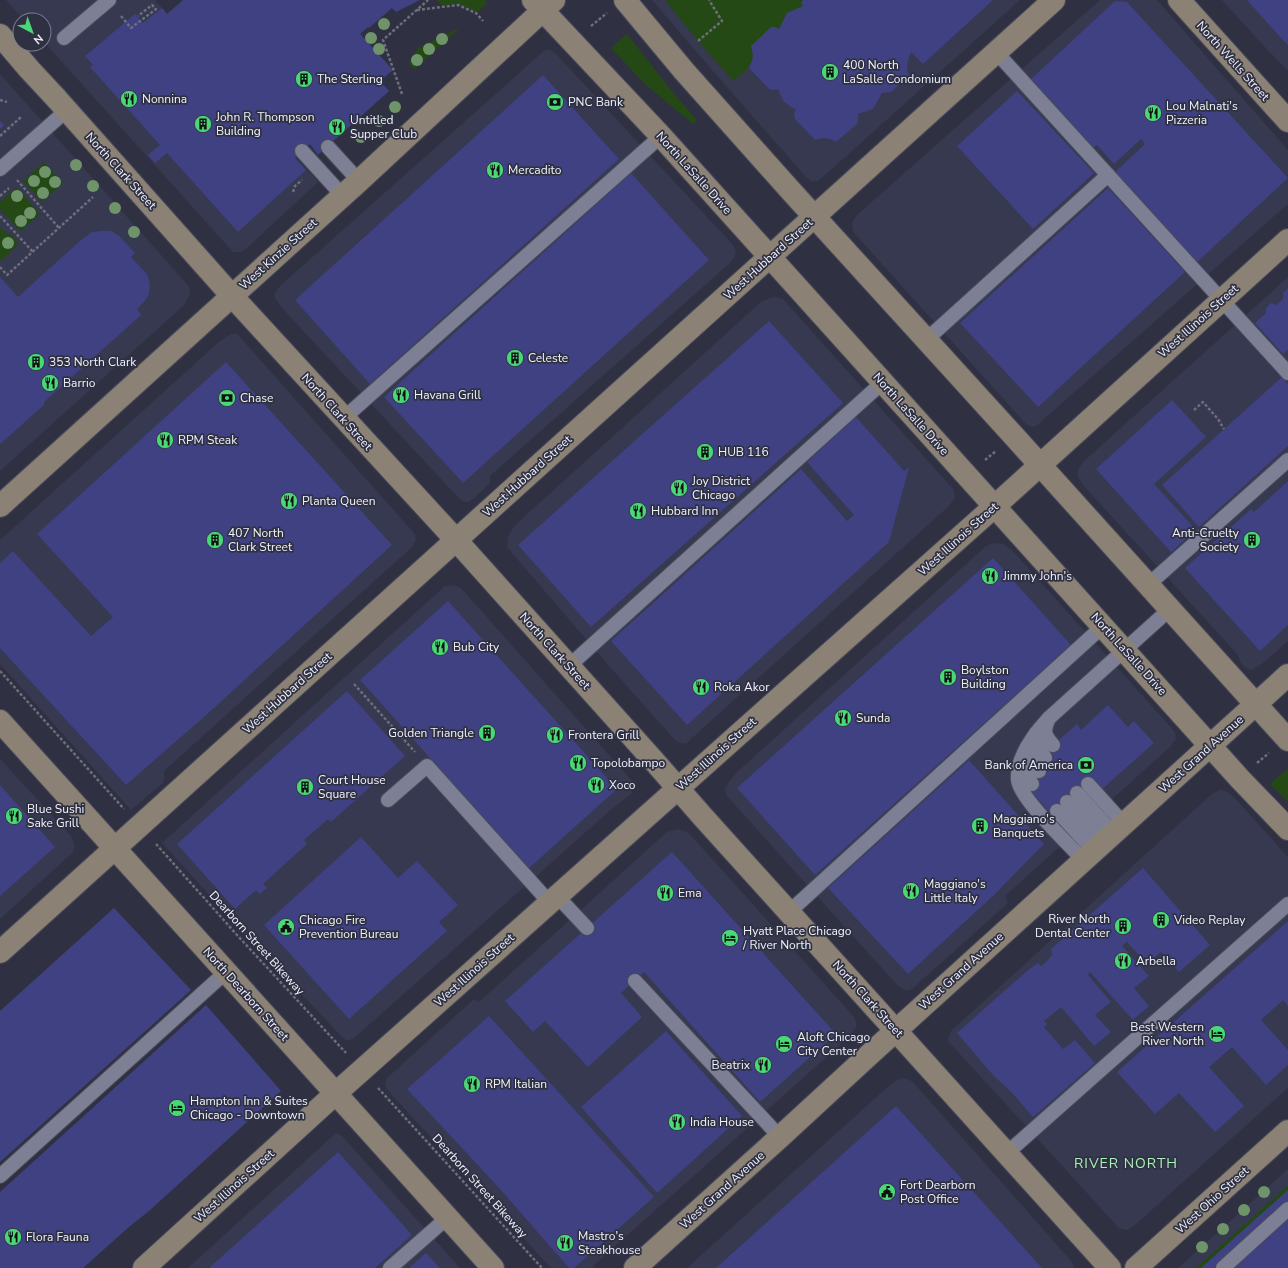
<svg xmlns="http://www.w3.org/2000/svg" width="1288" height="1268" font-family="'Nunito Sans',sans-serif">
<rect width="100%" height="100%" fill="#2f3142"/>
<g fill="#363950">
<path d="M6 0H155L318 182 246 249 241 252H233L44 42V20H24Z"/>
<path d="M652 0H1020L823 177 818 181 812 182 806 177 712 70Z"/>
<path d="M1100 0H1157L1288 150V204L1043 420 1038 425 1032 427 1026 424 855 234 852 228 853 221 857 215Z"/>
<path d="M1222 0H1288V71L1261 43Z"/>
<path d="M545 50H550L556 54 733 245 736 251 735 256 731 262 490 476V483L473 499 468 502 462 501 455 494 281 307 275 298V293L280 286Z"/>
<path d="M0 74 185 282 189 287 190 294 184 305 0 471Z"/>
<path d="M1288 277V641L1262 664 1252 670 1246 668 1241 663 1237 654 1083 485 1078 477V470L1083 462Z"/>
<path d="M773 297 783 299 953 489 955 497 950 505 691 739 687 743 682 744 675 740 609 666 507 547 508 537 514 526 762 301Z"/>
<path d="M231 334H237L241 338 415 534 416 540 412 547 164 771V782L131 810 0 664V540L220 341Z"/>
<path d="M993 543 1003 544 1011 549 1175 732 1176 739 1170 747 1005 896 1008 903 913 988 909 990H905L898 986 726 795 725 789 729 782 736 773 986 546Z"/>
<path d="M453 585 461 588 632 781 633 787 631 794 614 807 353 1039 348 1041 343 1038 242 931 162 843 445 586Z"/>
<path d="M0 759 72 837 75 847 72 853 0 919Z"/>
<path d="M1220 790 1226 791 1233 796 1288 857V1088L1135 1225 1127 1230 1119 1228 948 1041 949 1036 951 1031 1213 793Z"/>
<path d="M678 829 688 832 854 1017 856 1022V1027L851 1035 593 1266 594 1268H551L392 1095 387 1089 385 1083 387 1078 474 999 479 1002 667 832Z"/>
<path d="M901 1078 908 1079 913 1082 1072 1262 1074 1268H687L892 1083Z"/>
<path d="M335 1134H338L343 1137 460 1268H188Z"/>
<path d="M1288 1169V1268H1178Z"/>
</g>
<g fill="#254915">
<path d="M437 0H485L487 3 477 12 459 4 441 5Z"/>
<path d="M665 0H803L801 3 803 6 787 13 779 29 775 27H771L753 56C751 68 742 74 733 81L698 41Z"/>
<path d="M457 29 458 30 414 69 409 63 418 48Z"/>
<path d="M627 34 670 89 697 120 693 124 645 84 611 48Z"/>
<path d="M44 162 63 183 42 202 23 181Z"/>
<path d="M17 187 40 214 20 231 0 209V202Z"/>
<path d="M0 227 8 235 10 233 19 244 0 261Z"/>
<path d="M1287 769 1288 770V802L1270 784Z"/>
<path d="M1288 1185V1190L1201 1268H1196Z"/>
</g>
<g fill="#3f4183">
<path d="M183 0H420L396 12 392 8 369 28 368 27 360 34 393 70 380 81 389 91 318 155 310 144 302 151 295 158 306 170 238 232 167 153 155 163 148 155 160 145 90 67 93 65 85 56 135 14 143 23 162 8 167 14Z"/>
<path d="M803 0H993L923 64 911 52 908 60 907 68 909 76 891 92 882 93 873 109 858 114V120L857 124 836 142 830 139 823 138 815 140 795 119 794 114 796 110 784 102 778 89 773 90 769 89 749 68 752 61 753 56 751 46 771 27H775L779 29 787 13 803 6 801 3Z"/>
<path d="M1247 0H1288V45L1280 37Z"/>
<path d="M1115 1 1127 2 1288 178 1195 264 1113 174 1145 144 1141 139 1114 164 1097 145 1093 148 1030 80Z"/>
<path d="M543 75 619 159 370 384 295 300Z"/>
<path d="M1017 91 1094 173 1033 229 957 146Z"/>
<path d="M0 121 4 125 0 129Z"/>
<path d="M631 173 709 260 463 483 384 397Z"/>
<path d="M1108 188 1185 272 1038 407 960 323Z"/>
<path d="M101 231H111L118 235 135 253 131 257 147 274 150 284 149 294 144 302 137 309 141 315 44 402V405L0 444V277L18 297 81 240 92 232Z"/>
<path d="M1288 288V350L1283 354 1255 323 1266 313V308L1271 303 1276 305 1283 299V293Z"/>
<path d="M769 321 843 403 591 627 518 545Z"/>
<path d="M226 362 392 545 204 717 126 785 0 648V563L13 551 91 636 113 617 37 534Z"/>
<path d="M1282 377 1288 384V446L1199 527 1162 485Z"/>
<path d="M1172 400 1206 437 1154 484 1196 530 1171 552 1096 469Z"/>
<path d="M856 417 904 471 909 467 889 542 687 725 611 641 801 469 847 521 854 515 807 462Z"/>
<path d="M1288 481V625L1260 651 1185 568 1251 509 1254 512Z"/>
<path d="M993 558 1071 645 815 875 737 788Z"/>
<path d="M448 601 617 789 529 868 360 680Z"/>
<path d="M347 691 405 756 331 822 328 819 304 840 307 844 263 884 267 888 260 894 256 890 235 909 177 844Z"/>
<path d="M1108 705 1128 727 1134 721 1154 743 1102 789 1093 779 1052 815 1030 790 1050 748 1077 724 1081 730Z"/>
<path d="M969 760 1044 844 994 895 908 974 828 888Z"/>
<path d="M0 785 55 847 0 896Z"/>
<path d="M361 837 398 878 417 861 458 905 439 922 447 931 349 1019 264 925Z"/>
<path d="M672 852 836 1034 760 1102 644 972 621 993 642 1017 588 1067 545 1021 533 1032 505 1001Z"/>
<path d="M1143 868 1210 945 1179 972 1161 952 1147 964 1127 942 1122 946 1149 976 1134 988 1149 1006 1133 1020 1090 972 1088 975 1111 1002 1095 1015 1111 1032 1094 1046 1061 1007 1044 1021 1047 1024 1044 1027 1063 1049 1075 1040 1095 1063 1033 1117 1012 1093 993 1075 957 1033 1028 970 1038 963 1041 966 1047 961 1052 955 1051 949Z"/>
<path d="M114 908 191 990 0 1162V1011Z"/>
<path d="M1288 921V1006L1283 1000 1261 1020 1288 1050V1065L1266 1085 1232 1047 1209 1067 1244 1106 1215 1132 1179 1093 1155 1114 1117 1072Z"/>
<path d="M206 1005 281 1091 149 1211 129 1227 83 1268H0V1192Z"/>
<path d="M489 1016 654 1197 574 1268H569L500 1189 407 1089Z"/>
<path d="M666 1031 742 1116 657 1193 581 1107Z"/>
<path d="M896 1106 1042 1268H716L855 1143Z"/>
<path d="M338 1152 412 1235 375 1268H209Z"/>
<path d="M1288 1190V1268H1201Z"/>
<path d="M426 1253 440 1268H409Z"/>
</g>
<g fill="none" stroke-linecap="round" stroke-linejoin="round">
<defs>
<g id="service">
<path d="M64 38 109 0"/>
<path d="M996 52 1288 373"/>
<path d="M328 147 359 181"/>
<path d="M302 151 343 196"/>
<path d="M0 169 67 110"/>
<path d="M926 340 1108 175"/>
<path d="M344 418 661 136"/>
<path d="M1148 585 1288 460"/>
<path d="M569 666 883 382"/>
<path d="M1049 718C1043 731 1044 735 1053 745"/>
<path d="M1036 733V741L1045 758"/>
<path d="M1027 748C1029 757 1033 763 1039 771"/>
<path d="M1021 763 1032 784"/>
<path d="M1088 784 1124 824"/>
<path d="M1077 793 1113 833"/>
<path d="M388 800 427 766 550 903"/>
<path d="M1067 802 1104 842"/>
<path d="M1057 811 1094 851"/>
<path d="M1083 860C1069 844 1020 799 1018 780 1016 758 1035 733 1049 718L1170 609"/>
<path d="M557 896 587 928"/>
<path d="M789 912 1103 626"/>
<path d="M635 981 780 1137"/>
<path d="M1007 1153 1288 904"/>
<path d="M0 1176 226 972"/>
<path d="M390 1268 447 1218"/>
<path d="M1223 1268 1288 1209"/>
</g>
<g id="secondary">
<path d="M533 0 661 136 1240 779 1288 829"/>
<path d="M625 0 684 71 791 191 1013 435 1288 740"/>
<path d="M1179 0 1288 121"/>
<path d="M0 35 29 69"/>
<path d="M56 98 232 296 456 540 654 761 703 817 1110 1268"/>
<path d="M0 506 359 181 554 0"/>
<path d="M0 721 493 1268"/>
<path d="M0 952 1054 0"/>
<path d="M144 1268 335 1094 995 506 1288 240"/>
<path d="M635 1268 780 1137 869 1055 1288 675"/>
<path d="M1136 1268 1288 1131"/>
</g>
</defs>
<use href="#service" stroke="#4b4d5b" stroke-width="16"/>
<use href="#secondary" stroke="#4b4d5b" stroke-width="24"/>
<g stroke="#6c6e7d" stroke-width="2.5" stroke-dasharray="3 2" stroke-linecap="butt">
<path d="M417 10 458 5 476 13 483 21"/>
<path d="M121 16 131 28 156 9 152 5 138 16"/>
<path d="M591 26 607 13"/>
<path d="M698 41 722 21 709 0"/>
<path d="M402 94 383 40 428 0"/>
<path d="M0 100 7 102"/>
<path d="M0 136 21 117"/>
<path d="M17 180 59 228"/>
<path d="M293 192 295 186 302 180"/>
<path d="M0 196 9 188"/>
<path d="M0 216 33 252"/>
<path d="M0 267 7 275 93 197"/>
<path d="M1194 410 1203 402 1218 419 1224 429"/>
<path d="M985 460 996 451"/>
<path d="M0 671 124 809"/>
<path d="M354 684 415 752"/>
<path d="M1257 763 1269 753"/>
<path d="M156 844 237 935 346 1053"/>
<path d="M378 1088 542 1268"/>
</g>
<use href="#service" stroke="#7d8094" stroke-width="14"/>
<use href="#secondary" stroke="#8b8275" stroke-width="22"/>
<defs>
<path id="secondary-bridge" d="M29 69 56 98"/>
</defs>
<use href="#secondary-bridge" stroke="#4b4d5b" stroke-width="24" stroke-linecap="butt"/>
<use href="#secondary-bridge" stroke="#8b8275" stroke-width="22"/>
</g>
<g fill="#6f946a">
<circle cx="384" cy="24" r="6"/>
<circle cx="371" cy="38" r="6"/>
<circle cx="442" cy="39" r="6"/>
<circle cx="379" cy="49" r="6"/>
<circle cx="429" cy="49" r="6"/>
<circle cx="417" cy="60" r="6"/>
<circle cx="395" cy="107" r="6"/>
<circle cx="379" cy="121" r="6"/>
<circle cx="361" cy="137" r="6"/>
<circle cx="76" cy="165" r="6"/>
<circle cx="45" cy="172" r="6"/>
<circle cx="34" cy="181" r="6"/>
<circle cx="55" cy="182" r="6"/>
<circle cx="93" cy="186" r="6"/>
<circle cx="43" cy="193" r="6"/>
<circle cx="17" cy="196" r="6"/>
<circle cx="115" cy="208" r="6"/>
<circle cx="30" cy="213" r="6"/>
<circle cx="21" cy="221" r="6"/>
<circle cx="134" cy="232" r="6"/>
<circle cx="8" cy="243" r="6"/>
<circle cx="1264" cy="1192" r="6"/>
<circle cx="1244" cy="1210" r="6"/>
<circle cx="1223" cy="1229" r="6"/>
<circle cx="1202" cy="1247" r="6"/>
</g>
<defs>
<symbol id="building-disc" viewBox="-11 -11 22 22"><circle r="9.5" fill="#4ad778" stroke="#2f3142"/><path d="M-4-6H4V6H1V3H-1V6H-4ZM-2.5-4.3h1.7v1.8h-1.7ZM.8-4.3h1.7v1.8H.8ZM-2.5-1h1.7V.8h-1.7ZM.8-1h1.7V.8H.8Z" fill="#111"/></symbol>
<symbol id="restaurant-disc" viewBox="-11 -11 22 22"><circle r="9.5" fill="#4ad778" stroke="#2f3142"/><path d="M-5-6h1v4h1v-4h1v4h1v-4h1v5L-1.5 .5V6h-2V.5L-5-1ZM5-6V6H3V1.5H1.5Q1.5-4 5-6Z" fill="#111"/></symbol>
<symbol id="bank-disc" viewBox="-11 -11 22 22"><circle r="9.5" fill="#4ad778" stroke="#2f3142"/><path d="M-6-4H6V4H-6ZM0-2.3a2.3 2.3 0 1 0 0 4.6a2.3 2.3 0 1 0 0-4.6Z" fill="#111"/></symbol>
<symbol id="civic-disc" viewBox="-11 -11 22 22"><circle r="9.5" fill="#4ad778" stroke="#2f3142"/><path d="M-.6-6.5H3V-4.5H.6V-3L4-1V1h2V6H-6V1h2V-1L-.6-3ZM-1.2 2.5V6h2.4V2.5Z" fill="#111"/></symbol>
<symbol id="hotel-disc" viewBox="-11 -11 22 22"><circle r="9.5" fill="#4ad778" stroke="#2f3142"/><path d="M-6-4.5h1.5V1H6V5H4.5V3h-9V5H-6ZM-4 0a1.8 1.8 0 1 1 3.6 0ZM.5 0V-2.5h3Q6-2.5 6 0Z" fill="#111"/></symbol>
</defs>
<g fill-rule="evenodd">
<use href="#building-disc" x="820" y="62" width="20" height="20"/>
<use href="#building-disc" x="294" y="69" width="20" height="20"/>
<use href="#restaurant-disc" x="119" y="89" width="20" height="20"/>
<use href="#bank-disc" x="545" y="92" width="20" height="20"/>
<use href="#restaurant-disc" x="1143" y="103" width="20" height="20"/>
<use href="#building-disc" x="193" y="114" width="20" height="20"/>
<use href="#restaurant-disc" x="327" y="117" width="20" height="20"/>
<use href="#restaurant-disc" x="485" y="160" width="20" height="20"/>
<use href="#building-disc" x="505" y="348" width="20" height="20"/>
<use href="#building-disc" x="26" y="352" width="20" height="20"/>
<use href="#restaurant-disc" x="40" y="373" width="20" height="20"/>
<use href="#restaurant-disc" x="391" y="385" width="20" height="20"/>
<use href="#bank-disc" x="217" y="388" width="20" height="20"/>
<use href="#restaurant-disc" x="155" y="430" width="20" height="20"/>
<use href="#building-disc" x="695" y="442" width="20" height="20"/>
<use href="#restaurant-disc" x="669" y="478" width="20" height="20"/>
<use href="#restaurant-disc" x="279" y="491" width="20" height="20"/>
<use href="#restaurant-disc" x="628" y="501" width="20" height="20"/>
<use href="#building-disc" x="205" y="530" width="20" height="20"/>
<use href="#building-disc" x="1242" y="530" width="20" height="20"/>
<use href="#restaurant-disc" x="980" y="566" width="20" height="20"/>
<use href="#restaurant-disc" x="430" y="637" width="20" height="20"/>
<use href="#building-disc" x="938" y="667" width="20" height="20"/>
<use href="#restaurant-disc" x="691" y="677" width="20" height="20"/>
<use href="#restaurant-disc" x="833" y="708" width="20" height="20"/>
<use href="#building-disc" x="477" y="723" width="20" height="20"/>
<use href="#restaurant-disc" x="545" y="725" width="20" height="20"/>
<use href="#restaurant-disc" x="568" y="753" width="20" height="20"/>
<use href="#bank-disc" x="1076" y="755" width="20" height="20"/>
<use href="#restaurant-disc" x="586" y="775" width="20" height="20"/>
<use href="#building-disc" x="295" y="777" width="20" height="20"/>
<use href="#restaurant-disc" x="4" y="806" width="20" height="20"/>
<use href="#building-disc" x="970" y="816" width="20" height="20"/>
<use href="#restaurant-disc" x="901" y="881" width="20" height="20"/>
<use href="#restaurant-disc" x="655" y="883" width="20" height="20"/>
<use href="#building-disc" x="1151" y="910" width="20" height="20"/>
<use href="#building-disc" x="1113" y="916" width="20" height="20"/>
<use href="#civic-disc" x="276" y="917" width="20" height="20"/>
<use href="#hotel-disc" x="720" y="928" width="20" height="20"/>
<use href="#restaurant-disc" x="1113" y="951" width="20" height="20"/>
<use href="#hotel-disc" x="1207" y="1024" width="20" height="20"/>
<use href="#hotel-disc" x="774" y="1034" width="20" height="20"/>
<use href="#restaurant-disc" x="753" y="1055" width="20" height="20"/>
<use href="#restaurant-disc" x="462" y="1074" width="20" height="20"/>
<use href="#hotel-disc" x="167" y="1098" width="20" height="20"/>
<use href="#restaurant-disc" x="667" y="1112" width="20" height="20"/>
<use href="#civic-disc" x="877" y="1182" width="20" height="20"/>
<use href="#restaurant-disc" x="3" y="1227" width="20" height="20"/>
<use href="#restaurant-disc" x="555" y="1233" width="20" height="20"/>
</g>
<g text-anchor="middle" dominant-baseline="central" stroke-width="3.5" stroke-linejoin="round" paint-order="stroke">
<g font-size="12" fill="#f0f2fd" stroke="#2f3142">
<text transform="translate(1233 61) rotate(48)">North Wells Street</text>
<text transform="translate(121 171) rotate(48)">North Clark Street</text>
<text transform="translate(694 173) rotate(48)">North LaSalle Drive</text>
<text transform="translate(278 254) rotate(-42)">West Kinzie Street</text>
<text transform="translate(768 259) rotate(-42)">West Hubbard Street</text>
<text transform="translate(1198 321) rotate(-42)">West Illinois Street</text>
<text transform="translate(337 412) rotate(48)">North Clark Street</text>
<text transform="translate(911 414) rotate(48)">North LaSalle Drive</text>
<text transform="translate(527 476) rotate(-42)">West Hubbard Street</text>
<text transform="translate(958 539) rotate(-42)">West Illinois Street</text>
<text transform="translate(555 651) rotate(48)">North Clark Street</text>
<text transform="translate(1129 654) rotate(48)">North LaSalle Drive</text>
<text transform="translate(287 693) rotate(-42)">West Hubbard Street</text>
<text transform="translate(716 754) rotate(-42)">West Illinois Street</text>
<text transform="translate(1201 754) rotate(-42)">West Grand Avenue</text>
<text transform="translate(257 943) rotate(48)">Dearborn Street Bikeway</text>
<text transform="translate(474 970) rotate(-42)">West Illinois Street</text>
<text transform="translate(961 971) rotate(-42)">West Grand Avenue</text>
<text transform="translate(246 994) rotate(48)">North Dearborn Street</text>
<text transform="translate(868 999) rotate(48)">North Clark Street</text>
<text transform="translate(234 1186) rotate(-42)">West Illinois Street</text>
<text transform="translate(480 1186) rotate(48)">Dearborn Street Bikeway</text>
<text transform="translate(722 1190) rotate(-42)">West Grand Avenue</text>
<text transform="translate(1212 1200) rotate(-42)">West Ohio Street</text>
</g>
<g font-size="12" fill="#f0f2fd" stroke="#2f3142" text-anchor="start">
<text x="843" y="65">400 North<tspan x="843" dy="14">LaSalle Condomium</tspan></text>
<text x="317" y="79">The Sterling</text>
<text x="142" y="99">Nonnina</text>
<text x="568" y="102">PNC Bank</text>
<text x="1166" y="106">Lou Malnati's<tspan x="1166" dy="14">Pizzeria</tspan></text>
<text x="216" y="117">John R. Thompson<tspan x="216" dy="14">Building</tspan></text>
<text x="350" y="120">Untitled<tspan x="350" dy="14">Supper Club</tspan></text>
<text x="508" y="170">Mercadito</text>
<text x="528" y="358">Celeste</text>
<text x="49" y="362">353 North Clark</text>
<text x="63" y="383">Barrio</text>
<text x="414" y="395">Havana Grill</text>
<text x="240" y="398">Chase</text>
<text x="178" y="440">RPM Steak</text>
<text x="718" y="452">HUB 116</text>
<text x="692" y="481">Joy District<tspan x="692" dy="14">Chicago</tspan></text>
<text x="302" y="501">Planta Queen</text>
<text x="651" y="511">Hubbard Inn</text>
<text x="228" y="533">407 North<tspan x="228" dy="14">Clark Street</tspan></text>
<text x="1239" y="533" text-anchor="end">Anti-Cruelty<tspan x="1239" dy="14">Society</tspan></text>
<text x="1003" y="576">Jimmy John's</text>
<text x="453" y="647">Bub City</text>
<text x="961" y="670">Boylston<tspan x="961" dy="14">Building</tspan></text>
<text x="714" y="687">Roka Akor</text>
<text x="856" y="718">Sunda</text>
<text x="474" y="733" text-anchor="end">Golden Triangle</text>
<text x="568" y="735">Frontera Grill</text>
<text x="591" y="763">Topolobampo</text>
<text x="1073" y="765" text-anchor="end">Bank of America</text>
<text x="318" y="780">Court House<tspan x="318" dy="14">Square</tspan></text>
<text x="609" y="785">Xoco</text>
<text x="27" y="809">Blue Sushi<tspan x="27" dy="14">Sake Grill</tspan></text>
<text x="993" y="819">Maggiano's<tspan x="993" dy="14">Banquets</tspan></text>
<text x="924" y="884">Maggiano's<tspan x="924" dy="14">Little Italy</tspan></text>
<text x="678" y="893">Ema</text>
<text x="1110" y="919" text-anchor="end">River North<tspan x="1110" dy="14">Dental Center</tspan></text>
<text x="299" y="920">Chicago Fire<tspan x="299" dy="14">Prevention Bureau</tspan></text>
<text x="1174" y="920">Video Replay</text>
<text x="743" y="931">Hyatt Place Chicago<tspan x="743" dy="14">/ River North</tspan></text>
<text x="1136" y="961">Arbella</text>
<text x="1204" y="1027" text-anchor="end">Best Western<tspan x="1204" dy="14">River North</tspan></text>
<text x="797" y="1037">Aloft Chicago<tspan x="797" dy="14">City Center</tspan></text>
<text x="750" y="1065" text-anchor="end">Beatrix</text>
<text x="485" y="1084">RPM Italian</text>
<text x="190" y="1101">Hampton Inn &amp; Suites<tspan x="190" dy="14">Chicago - Downtown</tspan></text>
<text x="690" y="1122">India House</text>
<text x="900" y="1185">Fort Dearborn<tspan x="900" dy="14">Post Office</tspan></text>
<text x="578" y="1236">Mastro's<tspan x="578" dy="14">Steakhouse</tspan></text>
<text x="26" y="1237">Flora Fauna</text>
</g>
<g font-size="14" letter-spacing="1" fill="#abefb9" stroke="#2f3142">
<text x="1126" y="1163">RIVER NORTH</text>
</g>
</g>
<g transform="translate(32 32) rotate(139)"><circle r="19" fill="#2f3142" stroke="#7c7e8d"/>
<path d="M0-3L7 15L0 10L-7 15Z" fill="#4ad778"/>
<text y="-6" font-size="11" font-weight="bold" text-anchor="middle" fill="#f0f2fd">N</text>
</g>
</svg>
